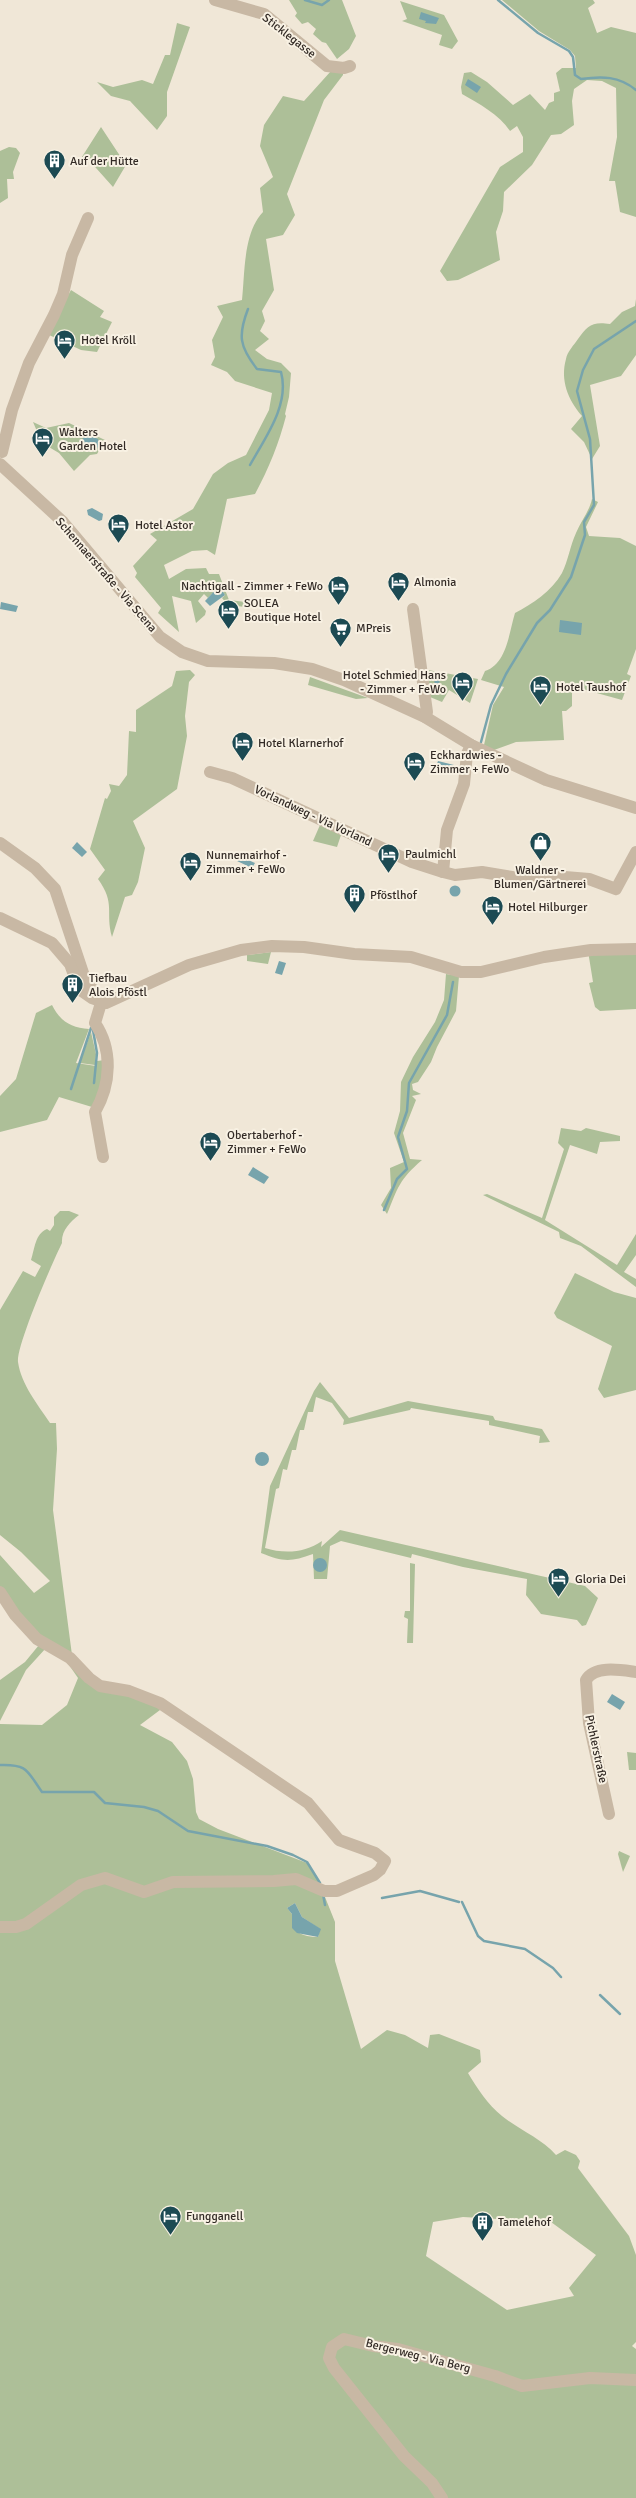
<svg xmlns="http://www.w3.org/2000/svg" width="636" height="2498" font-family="Signika,sans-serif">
<rect width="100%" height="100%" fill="#f0e7d7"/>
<g fill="#adbf98" fill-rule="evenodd">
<path d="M289 0H342L356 36 349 49 337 59 326 43 322 42 313 34 316 29 308 22 302 24 295 16 297 13Z"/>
<path d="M502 0H593L595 3 588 8 597 33 611 27 636 33V217L620 212 615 181H609L617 137 616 88 602 81 587 80 574 89 572 101 574 125 561 134 551 135 532 165 504 192 503 211 496 232 500 260 458 280 447 281 440 271 500 167 523 152V137L517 126 510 131C499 114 479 104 462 94L461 87 464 73 471 72 487 82 513 105 530 94 545 110 549 103 554 101V93L560 91 556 73 562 68H576L575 56 570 50 539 31Z"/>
<path d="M400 1 444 15 458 41 452 49 439 45 442 35 402 21 407 19Z"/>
<path d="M177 23 190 27 167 92V116L157 130 130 101 111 96 97 82 113 87 142 80 153 84 165 55H170Z"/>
<path d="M331 71H343V75L324 100 287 194 295 215 283 235 266 239 274 290 262 311 265 321 260 331 269 339 255 350 267 359 281 363 291 373 289 397 285 414 286 416C279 443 269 468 255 494L227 499 215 555 207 550 192 551 164 565 169 579 186 569 206 568 209 574H219L229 600 254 603V608L228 605 222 598 225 595 219 586 208 598 204 594 198 601 206 611 205 615 196 623 191 601 172 596 179 632 158 613 161 608 135 577 137 573 133 566 157 540 150 534 193 509 213 474 228 463 246 455 269 410 272 393 235 381 227 372 211 365 215 357 212 340 223 317 217 306 242 300C245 273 243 233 263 212L260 188 273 177 260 146 264 125 283 96 304 101Z"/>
<path d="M101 127 126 165 113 187 88 159 80 160Z"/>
<path d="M9 147 16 148 20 153 13 172 14 179H7L8 198 0 203V151Z"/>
<path d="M71 290 104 311 100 317 112 322 97 352 81 350 47 334Z"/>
<path d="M636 299V355L621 376 590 385 600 446 592 459 584 442 571 429 582 416C568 400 560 380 566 359 567 352 574 345 578 339 587 326 592 321 610 324L622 312 635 306Z"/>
<path d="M33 422 46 428 69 423 105 440 97 454 90 455 74 471 59 453 42 443Z"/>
<path d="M592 499 598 502 586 527 589 536 620 538 636 546V649L627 674 631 676 622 700 575 687 572 690V706L566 711H562L564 740 516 742 494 750 484 745 493 705 504 687 481 680 485 671C507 664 509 632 515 613 532 604 552 591 562 573 568 561 570 546 576 533 581 521 589 512 592 499Z"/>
<path d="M190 670 195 675 189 682 185 716 187 736 177 789 133 821 145 848 138 882 132 895 125 897 112 937C105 912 116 904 98 879L105 870 90 849 105 798 107 799 111 791 109 784 119 786 127 775 129 731 136 732V710L172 686 176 671Z"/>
<path d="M428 670 478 679 470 703 449 690 442 702 430 697Z"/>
<path d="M310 677 368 698 356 699 308 685Z"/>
<path d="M320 825 341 835 337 847 313 841Z"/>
<path d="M588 951 636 955V1009L600 1011 595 1007 589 983 593 982Z"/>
<path d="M271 952 268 964 247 961V955Z"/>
<path d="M446 974 459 976 456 1011 437 1047 431 1062 418 1082 412 1084 413 1090 421 1094 412 1096 416 1100 403 1133 410 1159 422 1160C399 1180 398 1187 387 1214L381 1205 391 1188 390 1168 404 1162 394 1133 400 1111 401 1082 413 1057 435 1022 444 1000Z"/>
<path d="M52 1005C60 1021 71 1028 89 1029L76 1063 96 1066 97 1061 105 1060V1078L92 1107 59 1097 47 1120 0 1132V1096L16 1079 36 1013Z"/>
<path d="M91 1032 96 1054 95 1065 80 1063Z"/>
<path d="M561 1128 581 1131 586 1128 620 1136V1141L600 1142 597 1154 570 1145 545 1220 617 1265 636 1234V1255L624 1272 636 1279V1287L581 1246 560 1238 559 1232 483 1195 487 1194 542 1218 564 1149 558 1143Z"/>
<path d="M60 1211H69L79 1215C70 1222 61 1231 62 1243 53 1261 16 1346 18 1362 21 1384 38 1405 50 1423H56L57 1449 53 1510 72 1655 42 1639 0 1591V1555L34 1593 50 1581 21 1552 0 1535V1310L23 1271 35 1277 41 1266 31 1260C35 1248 35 1234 47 1229L50 1231 54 1225V1217Z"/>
<path d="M575 1273 614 1292 636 1298V1390L604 1398 598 1389 612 1346 557 1318 554 1313Z"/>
<path d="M320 1382 349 1418 408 1401 493 1416 495 1420 542 1429 550 1442 539 1443 540 1436 489 1425V1421L411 1408 410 1410 343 1425 344 1420 332 1403 316 1397 313 1412H308L304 1430H300L296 1450H292L287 1470 283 1469 279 1488 276 1489 265 1548C284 1554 305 1553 322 1541L321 1547 340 1530 585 1586 598 1598 586 1625 582 1626 577 1620 541 1614 526 1595 527 1579 463 1567 412 1554 411 1558 341 1541 330 1546 327 1579H314L313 1554C291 1562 283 1562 261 1553L270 1486 314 1391Z"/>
<path d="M410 1563 415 1564 413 1643H407L408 1619 404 1617 405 1611H410Z"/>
<path d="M39 1645 74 1659 104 1690 140 1697 164 1707 140 1725 172 1742 187 1761 193 1779 196 1812 199 1819 218 1829 307 1863 317 1877 335 1922V1961L361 2049 387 2030 405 2035 428 2048 430 2035 439 2034 480 2050 481 2062 468 2073C477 2088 488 2105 502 2116 519 2130 541 2138 556 2155L565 2150 576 2155 580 2161 578 2168 629 2236 636 2255V2342L632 2346 636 2349V2498H0V1724L42 1725 67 1705 78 1678 67 1662 46 1648 26 1670 0 1721V1680L25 1662ZM295 1903 302 1917 320 1929 318 1937C308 1937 299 1935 292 1927V1914L287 1908ZM463 2217 551 2222 596 2255 569 2288 574 2296 507 2310 426 2256 433 2222Z"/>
<path d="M627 1752 636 1753V1770H629Z"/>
<path d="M619 1851 630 1856 623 1872 618 1854Z"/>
</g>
<g fill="#77a4ac">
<path d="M421 12 439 18 436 24 425 23 426 21 419 19Z"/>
<path d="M468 79 481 87 477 93 465 85Z"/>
<path d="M86 434 98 439 100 445 96 449 84 446 86 443 81 441Z"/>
<path d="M92 508 103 514 102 520 99 521 88 515 87 510Z"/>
<path d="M219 586 225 595 210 606 205 601Z"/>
<path d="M1 602 18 606 16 612 0 609Z"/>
<path d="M560 620 582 623 581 635 559 632Z"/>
<path d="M441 673 444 677 439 682 443 689H435L434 675Z"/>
<path d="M438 761 454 765 451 774 435 769Z"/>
<path d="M77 842 87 852 82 857 72 848Z"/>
<path d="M239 856 255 863 252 868 237 861Z"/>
<circle cx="455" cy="891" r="5.5"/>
<path d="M279 961 286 963 282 975 275 973Z"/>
<path d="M253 1167 269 1177 264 1184 248 1175Z"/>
<circle cx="262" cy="1459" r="7"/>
<circle cx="320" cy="1565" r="7"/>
<path d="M612 1694 625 1702 620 1710 607 1702Z"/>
<path d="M295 1903 302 1917 321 1929 318 1937 297 1933 292 1928V1914L287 1908Z"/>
</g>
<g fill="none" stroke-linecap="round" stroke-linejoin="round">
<g stroke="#77a4ac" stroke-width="2.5">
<path d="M305 0 322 5 329 0"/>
<path d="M498 0 538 33 569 51 573 57 575 75 581 79C602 76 619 76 636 90"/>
<path d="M248 309C238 335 239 346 257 369L281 372C290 405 265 438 250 465"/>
<path d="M481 742 491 705 506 674 537 623 550 610 571 577 585 535 584 522 594 505 590 439 577 391 583 370 594 349 636 321"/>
<path d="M93 1030 97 1053 94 1083"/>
<path d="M71 1089 91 1028"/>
<path d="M384 1210 397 1179 407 1169 398 1137 407 1111 409 1083 447 1015 453 982"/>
<path d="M0 1765C28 1764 27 1771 42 1792H94L105 1803 144 1807 158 1811 188 1831 267 1846 293 1855 307 1862 320 1883"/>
<path d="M323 1894 325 1905"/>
<path d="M382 1898 420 1891 459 1902"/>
<path d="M462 1902 478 1936 484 1941 525 1949 553 1968 561 1977"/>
<path d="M600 1995 620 2014"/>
</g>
<g stroke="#c8b8a4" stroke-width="12">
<path d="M215 0 264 14 327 66 344 68 350 66"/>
<path d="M2 452 12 410 29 363 54 315 63 294 72 255 88 218"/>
<path d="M0 464 63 522 160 637 182 652 208 661 274 663 312 669 344 680 425 717 471 745 546 780 636 808"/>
<path d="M413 609 427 712 425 717"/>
<path d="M471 745 467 754 464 784 447 830 443 872 455 875 482 872 525 879 565 877 589 879 616 889 636 852"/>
<path d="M210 772 232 778 412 862 443 872"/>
<path d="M0 843 35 868 55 889 84 976 101 1003 95 1023C113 1050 111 1084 95 1112L103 1157"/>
<path d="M0 918 52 943 70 964 79 989 92 998 106 1003 189 965 241 950 272 946 304 947 354 954 411 957 461 972H481L544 957 591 950 636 949"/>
<path d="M0 1592 15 1615 37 1639 70 1658 89 1678 100 1686 129 1691 160 1703 308 1803 339 1840 375 1853 385 1861 380 1870 374 1875 337 1891H324L296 1879 274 1881 173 1882 144 1892 105 1878 81 1885 26 1924 16 1927H0"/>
<path d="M609 1814 589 1723 586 1680C595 1665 621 1670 636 1672"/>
<path d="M442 2498 432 2483 404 2456 334 2368 329 2358 332 2347 344 2339 373 2346 398 2349 495 2376 522 2386 590 2378 636 2380"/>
</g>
</g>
<defs>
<symbol id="building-pin" viewBox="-11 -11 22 30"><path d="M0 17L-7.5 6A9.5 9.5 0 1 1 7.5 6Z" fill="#1c4a53" stroke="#f8f1e3"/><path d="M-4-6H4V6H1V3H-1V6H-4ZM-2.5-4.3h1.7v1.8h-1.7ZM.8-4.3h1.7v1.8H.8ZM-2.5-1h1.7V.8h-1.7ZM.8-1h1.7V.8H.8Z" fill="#fff"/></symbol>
<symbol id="hotel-pin" viewBox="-11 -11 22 30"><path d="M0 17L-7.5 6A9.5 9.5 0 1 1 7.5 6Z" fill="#1c4a53" stroke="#f8f1e3"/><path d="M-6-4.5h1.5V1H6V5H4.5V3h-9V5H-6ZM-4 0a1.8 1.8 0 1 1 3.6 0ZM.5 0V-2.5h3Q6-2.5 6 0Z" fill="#fff"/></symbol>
<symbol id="supermarket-pin" viewBox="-11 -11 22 30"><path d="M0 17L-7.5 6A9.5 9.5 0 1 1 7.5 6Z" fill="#1c4a53" stroke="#f8f1e3"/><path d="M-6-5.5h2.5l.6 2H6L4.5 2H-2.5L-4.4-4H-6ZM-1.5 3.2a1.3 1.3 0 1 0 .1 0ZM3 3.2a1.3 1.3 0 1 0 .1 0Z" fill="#fff"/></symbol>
<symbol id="shop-pin" viewBox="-11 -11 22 30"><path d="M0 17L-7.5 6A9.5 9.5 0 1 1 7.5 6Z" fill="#1c4a53" stroke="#f8f1e3"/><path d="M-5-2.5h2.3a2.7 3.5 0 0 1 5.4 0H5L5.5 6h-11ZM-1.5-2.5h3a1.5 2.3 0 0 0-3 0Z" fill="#fff"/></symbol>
</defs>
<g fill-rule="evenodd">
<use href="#building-pin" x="42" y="148" width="25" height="34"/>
<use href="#hotel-pin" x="52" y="328" width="25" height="34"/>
<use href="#hotel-pin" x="30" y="426" width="25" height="34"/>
<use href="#hotel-pin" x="106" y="512" width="25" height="34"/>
<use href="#hotel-pin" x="386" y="570" width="25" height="34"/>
<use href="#hotel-pin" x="326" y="574" width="25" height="34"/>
<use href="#hotel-pin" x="216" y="598" width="25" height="34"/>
<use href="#supermarket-pin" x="328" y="616" width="25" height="34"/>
<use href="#hotel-pin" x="450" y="670" width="25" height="34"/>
<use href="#hotel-pin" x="528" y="674" width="25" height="34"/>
<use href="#hotel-pin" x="230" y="730" width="25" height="34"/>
<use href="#hotel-pin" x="402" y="750" width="25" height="34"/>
<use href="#shop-pin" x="528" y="830" width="25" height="34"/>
<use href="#hotel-pin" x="376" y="842" width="25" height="34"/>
<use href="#hotel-pin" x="178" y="850" width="25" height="34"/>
<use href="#building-pin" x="342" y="882" width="25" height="34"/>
<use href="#hotel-pin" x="480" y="894" width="25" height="34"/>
<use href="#building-pin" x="60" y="972" width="25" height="34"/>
<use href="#hotel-pin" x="198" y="1130" width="25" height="34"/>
<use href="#hotel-pin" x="546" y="1566" width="25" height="34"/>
<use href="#hotel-pin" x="158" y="2204" width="25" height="34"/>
<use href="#building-pin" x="470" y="2210" width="25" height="34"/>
</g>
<g text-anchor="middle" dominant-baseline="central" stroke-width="4" stroke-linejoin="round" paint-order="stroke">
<g font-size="12" fill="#332b26" stroke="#f8f1e3">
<text transform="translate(289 36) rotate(38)">Sticklegasse</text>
<text transform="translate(106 575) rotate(49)">Schennaerstraße - Via Scena</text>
<text transform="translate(313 816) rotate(25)">Vorlandweg - Via Vorland</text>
<text transform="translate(596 1749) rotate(78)">Pichlerstraße</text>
<text transform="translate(418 2356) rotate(14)">Bergerweg - Via Berg</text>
</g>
<g font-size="12" fill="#332b26" stroke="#f8f1e3" text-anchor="start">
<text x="70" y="161">Auf der Hütte</text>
<text x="81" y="340">Hotel Kröll</text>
<text x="59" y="432">Walters<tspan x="59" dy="14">Garden Hotel</tspan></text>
<text x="135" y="525">Hotel Astor</text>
<text x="414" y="582">Almonia</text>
<text x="323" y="586" text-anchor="end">Nachtigall - Zimmer + FeWo</text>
<text x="244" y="603">SOLEA<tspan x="244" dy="14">Boutique Hotel</tspan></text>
<text x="356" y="628">MPreis</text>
<text x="446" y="675" text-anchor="end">Hotel Schmied Hans<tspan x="446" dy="14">- Zimmer + FeWo</tspan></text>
<text x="556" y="687">Hotel Taushof</text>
<text x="258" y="743">Hotel Klarnerhof</text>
<text x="430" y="755">Eckhardwies -<tspan x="430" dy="14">Zimmer + FeWo</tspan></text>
<text x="405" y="854">Paulmichl</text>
<text x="206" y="855">Nunnemairhof -<tspan x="206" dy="14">Zimmer + FeWo</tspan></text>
<text x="540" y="870" text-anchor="middle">Waldner -<tspan x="540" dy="14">Blumen/Gärtnerei</tspan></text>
<text x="370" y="895">Pföstlhof</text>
<text x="508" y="907">Hotel Hilburger</text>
<text x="89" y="978">Tiefbau<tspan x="89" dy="14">Alois Pföstl</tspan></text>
<text x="227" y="1135">Obertaberhof -<tspan x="227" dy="14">Zimmer + FeWo</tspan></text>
<text x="575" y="1579">Gloria Dei</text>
<text x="186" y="2216">Fungganell</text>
<text x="498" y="2222">Tamelehof</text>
</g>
</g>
</svg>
